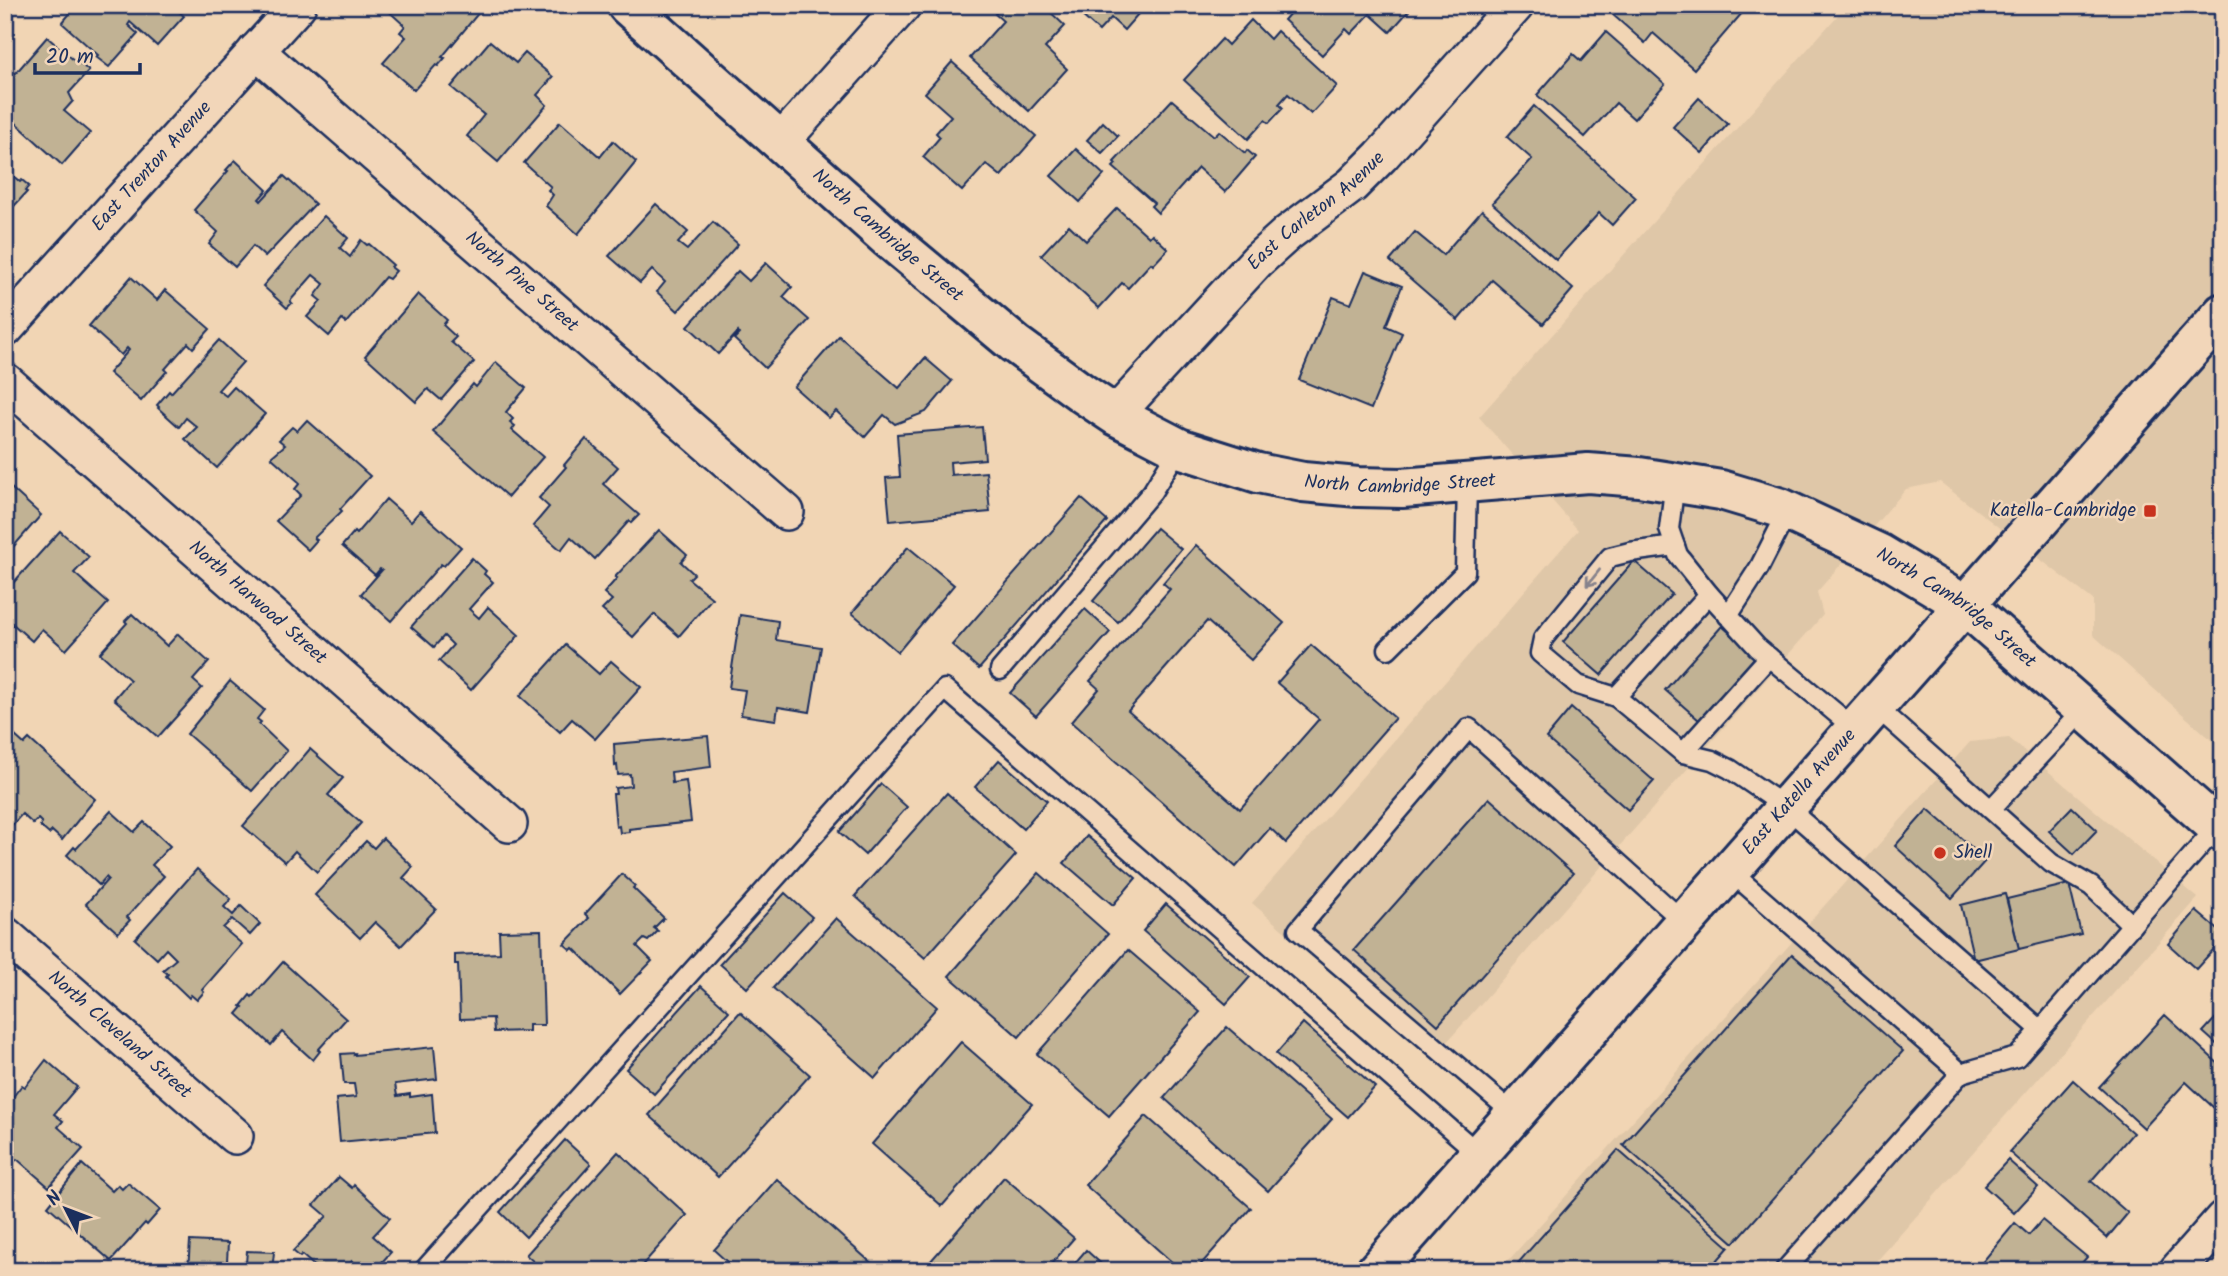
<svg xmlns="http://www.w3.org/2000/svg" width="2228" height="1276" font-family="Kalam,sans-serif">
<rect width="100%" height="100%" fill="#f1d5b4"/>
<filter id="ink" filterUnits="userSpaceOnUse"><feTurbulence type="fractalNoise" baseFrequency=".0143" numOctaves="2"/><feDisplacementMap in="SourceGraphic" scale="14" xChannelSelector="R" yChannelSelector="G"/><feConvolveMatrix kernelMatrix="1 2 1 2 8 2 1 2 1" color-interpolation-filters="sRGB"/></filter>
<g filter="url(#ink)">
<g fill="#dfc7a8">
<path d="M1847 5H2223V750L2093 635V600L1940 482 1906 489 1817 592 1823 615 1432 1059 1252 903 1578 530 1479 417Z"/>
<path d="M2009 738 2198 898 1868 1271H1499L1970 742Z"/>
</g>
<g fill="#c1b294" stroke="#1b2f5e" stroke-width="2">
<path d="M77 5H168L173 10 175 8 184 16 157 46 130 22 128 25 138 34 109 67 96 57 98 55 62 23Z"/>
<path d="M382 5H485L442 57 445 58 438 66 436 65 414 90 383 63 406 37 400 32 405 26Z"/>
<path d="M1003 5H1043L1065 26 1045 48 1067 69 1029 111 970 58 1003 21 995 14Z"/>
<path d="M1070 5H1146L1124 30 1111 18 1099 31Z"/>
<path d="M1297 5H1414L1390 32 1370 14 1351 34 1346 29 1322 55 1284 20Z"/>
<path d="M1622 5H1749L1694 69 1653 33 1645 43 1613 15Z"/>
<path d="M1251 20 1270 39 1277 31 1337 86 1311 114 1288 94 1279 104 1283 108 1269 123 1265 120 1248 139 1184 80 1222 39 1228 45Z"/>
<path d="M1606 32 1665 84 1634 119 1616 103 1585 137 1537 95 1573 54 1581 61Z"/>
<path d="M47 37 76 62 77 61 89 71 69 93 73 101 64 111 90 133 62 165 5 113V65L15 74Z"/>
<path d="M490 41 516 63 525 53 553 77 537 95 547 105 498 162 467 136 484 115 451 87Z"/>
<path d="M952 62 1036 136 1001 176 986 164 962 191 923 157 940 137 936 133 951 116 925 93Z"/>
<path d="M1699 98 1728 124 1702 153 1673 127Z"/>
<path d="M1172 100 1214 136 1219 131 1245 153 1247 150 1255 157 1225 192 1198 168 1158 213 1151 206 1154 203 1113 167 1116 164 1114 162Z"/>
<path d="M1534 106 1636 198 1612 225 1599 213 1556 260 1492 203 1532 159 1507 137Z"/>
<path d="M560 122 600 157 613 141 636 162 578 234 546 206 553 195 548 190 551 187 524 163Z"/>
<path d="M1103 122 1118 136 1102 153 1087 140Z"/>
<path d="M1076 149 1104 175 1080 202 1051 176Z"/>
<path d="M235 160 267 190 259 199 261 201 284 176 315 204 265 257 253 246 235 267 209 244 218 232 194 210 228 171 226 170Z"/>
<path d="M5 169 20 182 22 180 29 186 25 191 27 192 5 216Z"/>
<path d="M656 204 688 232 678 243 687 250 713 222 738 244 678 311 657 292 665 282 652 270 640 283 609 256Z"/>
<path d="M1117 208 1149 237 1152 234 1168 249 1153 265 1151 263 1128 288 1122 283 1099 308 1041 255 1069 225 1086 241Z"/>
<path d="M1482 210 1573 289 1543 324 1492 280 1458 320 1390 261 1415 232 1443 255Z"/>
<path d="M324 216 348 238 340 248 350 257 361 240 367 245 369 244 393 265 391 267 396 271 389 279 385 277 346 323 342 320 329 336 307 317 321 301 315 296 324 284 313 275 290 301 292 303 287 308 263 286Z"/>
<path d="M766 263 792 287 783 297 809 320 765 368 734 339 739 334 738 332 718 354 688 326 738 271 749 281Z"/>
<path d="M1365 271 1402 286 1386 326 1402 333 1371 409 1299 380 1333 297 1351 304Z"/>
<path d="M131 277 157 300 165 290 210 329 193 348 188 343 165 369 167 371 141 401 109 373 129 350 127 348 121 355 89 326Z"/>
<path d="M418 294 447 320 443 325 456 337 451 342 474 362 441 400 428 389 416 402 365 356Z"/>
<path d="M839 336 899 388 925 358 952 381 926 412 895 424 884 415 865 437 836 411 829 418 794 387Z"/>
<path d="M219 340 243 362 218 390 226 396 234 387 265 414 217 468 185 439 197 427 186 418 179 427 158 408 159 407 157 405 169 391 171 393Z"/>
<path d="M496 362 526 388 506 412 513 419 510 422 515 426 512 430 543 457 508 497 433 432 473 384 476 387Z"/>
<path d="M307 420 370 476 340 509 342 511 314 538 317 540 308 550 276 521 301 495 295 489 300 483 271 457 285 445 279 440 292 427 297 431Z"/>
<path d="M982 427 985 459 950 462 951 475 986 472 990 512 890 521 886 478 900 477 897 434Z"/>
<path d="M586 439 618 467 603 484 639 515 631 523 629 521 595 559 571 537 561 550 533 526 549 507 539 498 566 467 564 465Z"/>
<path d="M9 486 41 515 14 546 12 544 6 551 5 490Z"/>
<path d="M1081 498 1107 521 979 669 952 645Z"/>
<path d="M386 499 411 521 420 511 461 547 444 566 441 564 391 621 361 594 382 570 380 569 375 575 342 546 354 532 356 534Z"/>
<path d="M1156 528 1181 549 1118 622 1093 601Z"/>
<path d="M659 530 687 555 681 562 694 574 689 579 712 598 679 636 654 614 633 637 602 610 612 600 604 593 617 578 615 577Z"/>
<path d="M60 531 89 557 74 573 108 603 66 650 42 629 32 641 5 617V592Z"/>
<path d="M1196 545 1284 623 1251 660 1207 621 1128 711 1240 809 1319 719 1277 683 1311 645 1395 718 1286 843 1270 828 1236 867 1071 722 1099 689 1090 681 1170 589 1163 583Z"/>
<path d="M908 547 954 585 898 652 852 613Z"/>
<path d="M472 558 486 571 484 574 493 582 469 609 479 618 488 607 519 635 471 690 439 661 453 645 444 636 434 647 411 627Z"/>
<path d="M1634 561 1672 594 1601 675 1563 642Z"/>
<path d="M1085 609 1110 632 1036 716 1010 693Z"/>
<path d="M132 614 167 646 178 634 209 662 193 680 202 688 158 737 114 699 130 680 100 653 127 623 125 621Z"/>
<path d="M740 615 778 621 776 640 821 647 810 712 778 707 776 720 741 715 745 690 729 688Z"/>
<path d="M1722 626 1756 656 1699 720 1665 690Z"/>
<path d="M566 645 599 674 611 661 641 687 595 739 572 719 560 732 520 696Z"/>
<path d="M230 681 264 710 257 719 261 722 259 724 287 751 252 791 187 734Z"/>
<path d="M1571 708 1654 781 1628 810 1546 738Z"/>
<path d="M14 735 24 744 29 739 95 799 62 840 52 831 49 834 40 826 42 823 38 819 33 824 22 814 5 833V746Z"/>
<path d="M708 736 711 767 671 772 672 783 686 781 691 822 629 829V832L620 833 619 826 616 827 613 794H616L615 788 631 786 630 774 618 775 617 765 615 766 614 744Z"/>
<path d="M310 749 343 778 328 795 361 823 317 872 295 851 285 862 243 826Z"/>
<path d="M999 760 1047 801 1023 829 975 787Z"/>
<path d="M881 784 907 807 865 855 839 832Z"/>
<path d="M947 793 1016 855 925 958 855 896Z"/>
<path d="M1489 798 1573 873 1438 1025 1354 950Z"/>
<path d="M2072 807 2097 830 2074 854 2049 831Z"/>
<path d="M1928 809 1986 860 1952 898 1895 846Z"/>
<path d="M111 811 134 832 144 822 170 846 152 865 164 876 127 917 130 920 118 933 86 904 108 879 106 877 99 885 67 855 74 847 76 849Z"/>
<path d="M1087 836 1136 878 1113 905 1064 863Z"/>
<path d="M383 838 413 867 403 878 436 909 401 946 375 922 360 938 315 895 366 841 374 848Z"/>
<path d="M197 869 231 899 224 907 233 915 241 906 260 924 250 935 232 919 223 928 242 944 202 990 204 992 197 1000 191 995 189 998 166 976 168 974 163 970 176 959 166 949 157 959 135 939Z"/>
<path d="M1039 873 1108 934 1019 1037 949 976Z"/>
<path d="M622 874 635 886 633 888 664 918 654 928 658 931 648 941 644 939 637 946 652 961 620 994 573 948 571 950 564 944 589 918 585 914Z"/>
<path d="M2069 884 2081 934 2019 949 2007 899Z"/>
<path d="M785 893 812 917 747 988 720 964Z"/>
<path d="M2005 894 2019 949 1974 960 1961 905Z"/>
<path d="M1166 904 1250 977 1226 1004 1143 931Z"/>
<path d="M2196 911 2223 934V939L2196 969 2168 944Z"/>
<path d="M836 918 937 1007 875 1078 773 988Z"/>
<path d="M541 930 544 1025H529V1031L494 1032 493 1018 460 1019 458 964H455V955L500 953 499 931Z"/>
<path d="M1128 950 1200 1012 1109 1116 1037 1054Z"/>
<path d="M1792 954 1903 1051 1734 1243 1623 1145Z"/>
<path d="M283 962 346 1019 318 1050 320 1051 313 1060 282 1032 271 1045 237 1014 243 1007 241 1006 250 995 252 997Z"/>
<path d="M701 986 729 1011 654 1094 626 1069Z"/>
<path d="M2223 1010V1050L2203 1032Z"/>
<path d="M740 1012 810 1075 718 1177 649 1115Z"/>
<path d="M2165 1015 2223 1068V1098L2214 1108 2186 1082 2144 1128 2099 1087Z"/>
<path d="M1303 1023 1375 1087 1348 1117 1276 1054Z"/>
<path d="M1227 1027 1332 1119 1268 1191 1164 1098Z"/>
<path d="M961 1042 1032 1104 942 1206 872 1144Z"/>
<path d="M434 1047 437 1079 395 1084 397 1096 410 1094V1097L432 1094 435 1133 340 1142 336 1099 356 1097 354 1084H344L341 1054 355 1053 354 1055Z"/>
<path d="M46 1060 77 1087 54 1114 63 1121 58 1127 83 1149 49 1187 17 1159 5 1171V1107L22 1085 25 1087Z"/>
<path d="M2073 1080 2133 1133 2091 1181 2128 1213 2107 1238 2009 1152Z"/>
<path d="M1146 1116 1251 1208 1195 1271H1182L1085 1185Z"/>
<path d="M565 1140 591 1164 526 1237 500 1212Z"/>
<path d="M1618 1150 1729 1247 1708 1271H1511Z"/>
<path d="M618 1152 687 1215 637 1271H544L526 1255Z"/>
<path d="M2008 1160 2038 1187 2014 1213 1984 1186Z"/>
<path d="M82 1164 112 1191 118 1185 122 1189 128 1183 160 1210 147 1225 145 1223 111 1261 48 1206Z"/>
<path d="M339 1177 352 1188 354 1185 390 1218 373 1236 391 1252 374 1271H362L352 1261 344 1271H320L302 1255 300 1257 293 1251 327 1216 314 1205Z"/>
<path d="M1004 1177 1074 1238 1045 1271H922Z"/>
<path d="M777 1179 877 1268 875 1271H737L714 1250Z"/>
<path d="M2042 1220 2087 1257 2075 1271H1975L2015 1223 2029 1235Z"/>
<path d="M190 1241 228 1243 227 1262 246 1263 247 1251 274 1252 272 1271H188Z"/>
<path d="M1086 1250 1109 1271H1068Z"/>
</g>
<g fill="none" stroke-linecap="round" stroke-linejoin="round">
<defs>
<g id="service">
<path d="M1675 482 1669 529 1678 555 1709 594 1616 697 1683 753 1712 760 1730 769 1786 807 2041 1030"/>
<path d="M1709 594 1757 647 1855 729"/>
<path d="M1728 616 1759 568 1788 511"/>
<path d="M1388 649 1465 572 1467 483"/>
<path d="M1000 670 1152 492 1179 448"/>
<path d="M1616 697 1578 685 1540 653 1543 639 1610 557 1630 552 1675 546"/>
<path d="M1875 706 2051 863 2091 886 2132 925"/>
<path d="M1683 753 1769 657"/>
<path d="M1991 809 2084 709"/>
<path d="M1730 871 1961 1073"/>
<path d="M1514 1114 1298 930 1469 728 1684 922"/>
<path d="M423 1271 945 689 1479 1154"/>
<path d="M1784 1271 1961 1073 2017 1057 2217 827"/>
</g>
<g id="minor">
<path id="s1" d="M256 51 786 512"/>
<path d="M780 143 903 5"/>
<path id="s2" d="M5 329 298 5"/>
<path id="s3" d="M5 381 509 824"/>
<path id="s4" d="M1115 415 1257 261 1288 233 1352 185 1381 156 1516 5"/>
<path id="s5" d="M5 935 235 1136"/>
<path d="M2177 1271 2223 1219"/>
</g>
<g id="tertiary">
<path id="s6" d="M627 5 888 238 1015 344 1082 393 1115 415 1179 448 1258 473 1303 482 1358 487 1402 488 1588 473 1639 477 1721 490 1781 508 1880 554 1965 605 2223 832"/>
</g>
<g id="primary">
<path id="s7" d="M1376 1271 2223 313"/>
</g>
</defs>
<use href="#service" stroke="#1b2f5e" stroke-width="23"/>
<use href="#minor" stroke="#1b2f5e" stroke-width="40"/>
<use href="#tertiary" stroke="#1b2f5e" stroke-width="44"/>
<use href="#primary" stroke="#1b2f5e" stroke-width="44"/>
<use href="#service" stroke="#f2d6b9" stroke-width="18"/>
<use href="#minor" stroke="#f2d6b9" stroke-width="35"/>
<use href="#tertiary" stroke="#f2d6b9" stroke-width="38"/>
<use href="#primary" stroke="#f2d6b9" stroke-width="38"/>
</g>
<defs><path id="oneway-shaft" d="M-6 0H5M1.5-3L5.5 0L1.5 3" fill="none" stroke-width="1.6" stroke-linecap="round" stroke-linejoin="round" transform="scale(1.75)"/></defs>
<use stroke="#86828c" href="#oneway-shaft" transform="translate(1593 578) rotate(129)"/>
</g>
<g fill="#c8321e" stroke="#f2d6b9" stroke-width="2.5">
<rect x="2143" y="504" width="14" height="14" rx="3.5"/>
<circle cx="1940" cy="853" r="7"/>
</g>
<g text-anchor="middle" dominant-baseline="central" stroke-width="5" stroke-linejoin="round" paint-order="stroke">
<g font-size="19" fill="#1b2f5e" stroke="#f2d6b9">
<text stroke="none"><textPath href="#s2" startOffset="219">East Trenton Avenue</textPath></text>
<text stroke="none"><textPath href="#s4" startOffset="287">East Carleton Avenue</textPath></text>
<text stroke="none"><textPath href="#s6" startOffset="348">North Cambridge Street</textPath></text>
<text stroke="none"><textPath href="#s1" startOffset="352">North Pine Street</textPath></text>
<text stroke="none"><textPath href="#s6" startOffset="936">North Cambridge Street</textPath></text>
<text stroke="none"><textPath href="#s3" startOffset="336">North Harwood Street</textPath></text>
<text stroke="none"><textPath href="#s6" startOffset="1524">North Cambridge Street</textPath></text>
<text stroke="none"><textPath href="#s7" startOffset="639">East Katella Avenue</textPath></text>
<text stroke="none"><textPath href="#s5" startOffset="152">North Cleveland Street</textPath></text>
</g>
<g font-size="19" fill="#1b2f5e" stroke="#f2d6b9" text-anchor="end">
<text x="2136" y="511">Katella-Cambridge</text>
<text x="1954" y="853" text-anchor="start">Shell</text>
</g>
</g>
<rect width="2228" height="1276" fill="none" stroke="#f2d6b9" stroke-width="28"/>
<rect x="14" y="14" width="2200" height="1248" fill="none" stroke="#1b2f5e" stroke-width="2.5" filter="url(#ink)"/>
<g transform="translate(66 1209) rotate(312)" stroke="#f2d6b9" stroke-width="5" paint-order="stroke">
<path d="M0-5L12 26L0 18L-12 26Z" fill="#1b2f5e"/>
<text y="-10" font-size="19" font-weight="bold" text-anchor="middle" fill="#1b2f5e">N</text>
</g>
<path d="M35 63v10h105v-10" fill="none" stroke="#1b2f5e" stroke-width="3.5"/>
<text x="46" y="63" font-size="21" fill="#1b2f5e" stroke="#f2d6b9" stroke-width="5" paint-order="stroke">20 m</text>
</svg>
